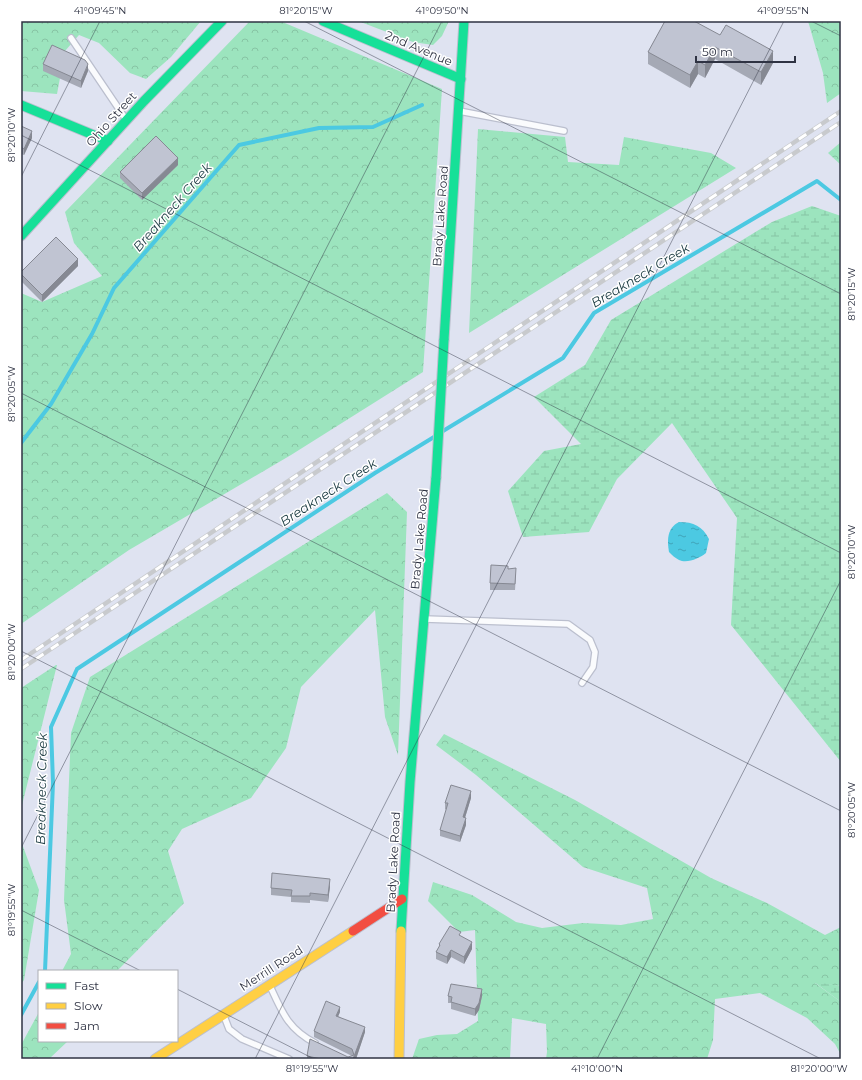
<svg xmlns="http://www.w3.org/2000/svg" width="862" height="1080" font-family="Montserrat,sans-serif">
<defs>
<pattern id="forest-crowns" width="20" height="18" patternUnits="userSpaceOnUse"><rect width="20" height="18" fill="#9ce4be"/><path d="M2 6a3 3 0 1 1 6 0M12 15a3 3 0 1 1 6 0" fill="none" stroke="#87c4a4"/></pattern>
<pattern id="wetland-marsh" width="20" height="14" patternUnits="userSpaceOnUse"><rect width="20" height="14" fill="#9ce4be"/><path d="M1 5h8M5 5V1M11 12h8M15 12V8" fill="none" stroke="#87c4a4"/></pattern>
<pattern id="water-ripples" width="26" height="14" patternUnits="userSpaceOnUse"><rect width="26" height="14" fill="#4cc9e2"/><path d="M2 4q2-2 4 0t4 0M15 11q2-2 4 0t4 0" fill="none" stroke="#40a4b9"/></pattern>
</defs>
<rect width="100%" height="100%" fill="#dfe3f1"/>
<g fill="url(#forest-crowns)">
<path d="M21 21H201L171 57 146 79 130 73 99 43 79 35 65 51 57 94 21 91Z"/>
<path d="M250 21H280L442 89 423 372 291 455 129 550 21 624V293L42 302 102 276 74 243 65 212Z"/>
<path d="M358 21H449L442 36 433 45 413 42Z"/>
<path d="M808 21H841V93L827 103 823 73Z"/>
<path d="M478 129 565 137 568 162 619 165 624 137 711 153 736 168 469 333Z"/>
<path d="M841 142V165L828 153Z"/>
<path d="M387 493 407 512 398 755 385 717 375 610 301 687 286 748 251 798 182 829 168 851 184 903 117 971H62L71 954 64 900 71 733 90 677Z"/>
<path d="M56 665H57L21 809V688Z"/>
<path d="M444 734 575 800 711 878 767 903 825 935 841 927V986L815 983 841 1002V1055L835 1044 807 1018 760 993 715 999 713 1040 707 1059H546L547 1052 546 1024 512 1018 510 1059H412L419 1039 437 1035 457 1034 478 1021 475 930 459 932 428 901 433 882 472 895 516 922 542 928 583 923 621 925 653 919 647 888 583 867 476 775 436 745Z"/>
<path d="M21 841 39 890 24 980 21 984Z"/>
<path d="M39 1012V1041H68L49 1059H21V1045Z"/>
</g>
<g fill="url(#wetland-marsh)">
<path d="M812 206 841 216V762L731 625 737 518 672 423 617 479 589 532 523 537 508 491 544 451 581 444 534 397 585 365 611 320 772 222Z"/>
<path d="M814 982 841 986V1002Z"/>
</g>
<path fill="url(#water-ripples)" d="M679 522C694 522 702 526 709 539L706 553C700 558 687 564 679 560 675 558 672 555 669 552 667 540 667 528 679 522Z"/>
<g fill="none" stroke-linecap="round" stroke-linejoin="round">
<g stroke="#4cc9e2" stroke-width="4">
<path d="M443 431 563 358 594 313 817 181 841 200"/>
<path d="M21 443 51 404 92 334 114 288 239 145 319 128 373 127 422 105"/>
<path d="M45 971 53 783 51 727 77 669 375 473 434 437"/>
<path d="M21 1015 39 982"/>
</g>
<defs>
<g id="lane">
<path d="M71 38 125 118"/>
<path d="M459 111 564 131"/>
<path d="M425 619 568 624 590 640 595 652 593 667 582 683"/>
<path d="M270 986C282 1012 288 1029 315 1043"/>
<path d="M224 1016 229 1029 242 1039 289 1059"/>
</g>
<g id="fast">
<path d="M323 21 461 79"/>
<path d="M21 105 108 141"/>
<path d="M21 236 144 101 222 21"/>
<path d="M444 340 464 21"/>
<path d="M401 931 410 782 436 478"/>
</g>
<g id="slow">
<path d="M155 1059 353 931"/>
<path d="M399 1059 401 931"/>
</g>
<path id="jam" d="M353 931 402 899"/>
</defs>
<use href="#lane" stroke="#bbbfce" stroke-width="8"/>
<use href="#fast" stroke="#bbbfce" stroke-width="11"/>
<use href="#slow" stroke="#bbbfce" stroke-width="11"/>
<use href="#jam" stroke="#bbbfce" stroke-width="11"/>
<use href="#lane" stroke="#fafbfd" stroke-width="5.5"/>
<use href="#fast" stroke="#16e098" stroke-width="9"/>
<use href="#slow" stroke="#ffcf43" stroke-width="9"/>
<use href="#jam" stroke="#f24e42" stroke-width="9"/>
<defs>
<g id="rail">
<path d="M21 660 841 111"/>
<path d="M21 669 841 122"/>
</g>
</defs>
<use href="#rail" stroke="#c8cacd" stroke-width="4.5"/>
<use href="#rail" stroke="#fff" stroke-width="3" stroke-dasharray="9" stroke-linecap="butt"/>
<defs>
<path id="fast-bridge" d="M436 478 444 340"/>
</defs>
<use href="#fast-bridge" stroke="#bbbfce" stroke-width="11" stroke-linecap="butt"/>
<use href="#fast-bridge" stroke="#16e098" stroke-width="9"/>
</g>
<g fill="#a5a9b5">
<path d="M665 21 773 63 761 85 715 59 705 78 698 74 690 88 648 64V52Z"/>
<path d="M43 64 88 71 81 88 43 71Z"/>
<path d="M21 126 32 138 24 155 21 154Z"/>
<path d="M178 165 142 200 120 178V172Z"/>
<path d="M78 266 42 302 21 281V272Z"/>
<path d="M508 569 516 575 515 590H490V583Z"/>
<path d="M471 798 465 818 466 825 460 842 440 836V830L447 810 445 809V803Z"/>
<path d="M330 886 328 902 310 900V903L291 902V897L271 895V888Z"/>
<path d="M461 937 472 949 464 964 451 957 447 964 436 959V952L439 947V944Z"/>
<path d="M448 996H482L479 1010 475 1016 451 1009V1003H448Z"/>
<path d="M340 1012 338 1016 365 1032 356 1059H307V1056L348 1057 352 1056 314 1037V1031Z"/>
</g>
<g fill="#868993">
<path d="M715 47V59L705 78V65Z"/>
<path d="M773 51V63L761 85V72Z"/>
<path d="M698 61V74L690 88V75Z"/>
<path d="M88 64V71L81 88V81Z"/>
<path d="M32 131V138L24 155V149Z"/>
<path d="M178 158V165L142 200V193Z"/>
<path d="M78 259V266L42 302V295Z"/>
<path d="M471 791V798L463 824V817Z"/>
<path d="M466 818V825L460 842V836Z"/>
<path d="M330 879V886L328 902V895Z"/>
<path d="M472 942V949L464 964V957Z"/>
<path d="M451 950V957L447 964V957Z"/>
<path d="M482 989V996L479 1010 475 1016V1009Z"/>
<path d="M340 1007V1012L336 1021V1016Z"/>
<path d="M365 1027V1032L356 1059H353Z"/>
</g>
<g fill="#c0c4d2" stroke="#868993">
<path d="M665 21H694L720 35 726 25 773 51 761 72 715 47 705 65 698 61 690 75 648 52Z"/>
<path d="M52 45 85 60 88 64 81 81 43 64Z"/>
<path d="M21 126 32 131 24 149 21 147Z"/>
<path d="M156 136 178 158 142 193 120 172Z"/>
<path d="M56 237 78 259 42 295 21 274V272Z"/>
<path d="M491 565 508 566V569L516 568 515 584 490 583Z"/>
<path d="M451 785 471 791 463 817 466 818 460 836 440 830 448 803H445Z"/>
<path d="M272 873 330 879 328 895 310 893V896H291L292 890 271 888Z"/>
<path d="M450 926 461 932 459 935 472 942 464 957 451 950 447 957 436 952 440 945 439 944Z"/>
<path d="M451 984 482 989 479 1003 475 1009 451 1002 452 997 448 996Z"/>
<path d="M326 1001 340 1007 336 1016 365 1027 353 1059H321L307 1056 310 1039 348 1057 354 1055 352 1049 314 1031Z"/>
</g>
<path fill="none" stroke="#2f3343" stroke-width="1" stroke-opacity="0.45" d="M304 21 841 294M811 21 841 36M21 135 841 553M21 177 100 21M21 393 841 811M21 651 821 1059M21 848 442 21M21 910 141 971M177 989 314 1059M255 1059 784 21M597 1059 841 580"/>
<g text-anchor="middle" dominant-baseline="central" stroke-width="3" stroke-linejoin="round" paint-order="stroke">
<g font-size="12" fill="#2f3343" stroke="#fff">
<text transform="translate(419 48) rotate(23)">2nd Avenue</text>
<text transform="translate(111 119) rotate(-48)">Ohio Street</text>
<text transform="translate(440 216) rotate(-86)">Brady Lake Road</text>
<text transform="translate(419 539) rotate(-85)">Brady Lake Road</text>
<text transform="translate(393 862) rotate(-87)">Brady Lake Road</text>
<text transform="translate(271 968) rotate(-33)">Merrill Road</text>
</g>
<g font-size="13" font-style="italic" fill="#203f46" stroke="#fff">
<text transform="translate(172 207) rotate(-49)">Breakneck Creek</text>
<text transform="translate(640 275) rotate(-31)">Breakneck Creek</text>
<text transform="translate(328 492) rotate(-33)">Breakneck Creek</text>
<text transform="translate(41 789) rotate(-89)">Breakneck Creek</text>
</g>
</g>
<rect width="862" height="1080" fill="none" stroke="#ffffff" stroke-width="44"/>
<rect x="38" y="970" width="140" height="72" fill="#ffffff" stroke="#acadb4"/>
<rect x="46" y="983" width="20" height="6" fill="#16e098" stroke="#acadb4"/>
<text x="74" y="990" font-size="12" fill="#2f3343">Fast</text>
<rect x="46" y="1003" width="20" height="6" fill="#ffcf43" stroke="#acadb4"/>
<text x="74" y="1010" font-size="12" fill="#2f3343">Slow</text>
<rect x="46" y="1023" width="20" height="6" fill="#f24e42" stroke="#acadb4"/>
<text x="74" y="1030" font-size="12" fill="#2f3343">Jam</text>
<path d="M696 56v6h99v-6" fill="none" stroke="#2f3343" stroke-width="2"/>
<text x="702" y="56" font-size="12" fill="#2f3343" stroke="#ffffff" stroke-width="3" paint-order="stroke">50 m</text>
<rect x="22" y="22" width="818" height="1036" fill="none" stroke="#2f3343" stroke-width="1.5"/>
<g font-size="10" text-anchor="middle" fill="#2f3343">
<text x="100" y="14">41°09'45"N</text>
<text x="306" y="14">81°20'15"W</text>
<text x="442" y="14">41°09'50"N</text>
<text x="783" y="14">41°09'55"N</text>
<text transform="translate(11 135) rotate(-90)" y="4">81°20'10"W</text>
<text transform="translate(851 294) rotate(-90)" y="4">81°20'15"W</text>
<text transform="translate(11 394) rotate(-90)" y="4">81°20'05"W</text>
<text transform="translate(851 552) rotate(-90)" y="4">81°20'10"W</text>
<text transform="translate(11 652) rotate(-90)" y="4">81°20'00"W</text>
<text transform="translate(851 810) rotate(-90)" y="4">81°20'05"W</text>
<text transform="translate(11 910) rotate(-90)" y="4">81°19'55"W</text>
<text x="312" y="1072">81°19'55"W</text>
<text x="597" y="1072">41°10'00"N</text>
<text x="819" y="1072">81°20'00"W</text>
</g>
</svg>
